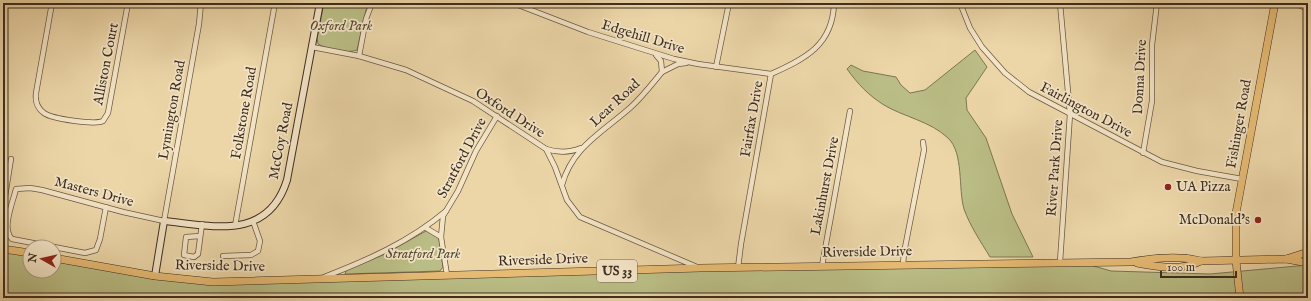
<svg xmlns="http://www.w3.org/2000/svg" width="1311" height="301" font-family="'IM FELL English',serif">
<rect width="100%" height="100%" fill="#ecd6a8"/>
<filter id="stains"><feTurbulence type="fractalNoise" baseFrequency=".005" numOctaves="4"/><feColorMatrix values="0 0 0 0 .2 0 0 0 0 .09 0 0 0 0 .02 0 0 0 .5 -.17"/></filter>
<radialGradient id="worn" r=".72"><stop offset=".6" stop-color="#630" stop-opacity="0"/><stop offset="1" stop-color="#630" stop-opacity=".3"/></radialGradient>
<g fill="#babd85" stroke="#7c7653">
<path d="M324 3H370L366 10 357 50C348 54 327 49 318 44L317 38Z"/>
<path d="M975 50 987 67 966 98 967 110 986 138 1012 214 1033 257H990C981 242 970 226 964 209 958 189 964 153 948 138 930 121 904 117 884 105 868 95 858 84 847 69L851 65 863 71 896 77 901 85 910 93 925 90Z"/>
<path d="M426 231 436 235 439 238 443 267 440 271 345 274 346 271 350 268 383 255Z"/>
<path d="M3 250 30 254V271H54V258L193 281 1080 262 1111 271 1210 274 1308 265V298H3Z"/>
</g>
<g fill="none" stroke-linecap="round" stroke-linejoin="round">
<defs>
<g id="minor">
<path d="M52 3 36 93C35 101 37 108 44 113 52 119 95 125 103 121L108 113 128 3"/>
<path d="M513 3 588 32 674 59 698 64 771 74"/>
<path d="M960 3 970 28 982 47 1005 73 1029 92 1162 162 1197 171 1242 179"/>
<path d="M1060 3 1070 114 1060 262"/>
<path d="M1296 3 1308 10"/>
<path d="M312 47 359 56 406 70 473 101 546 149 555 167 567 200 580 217 697 267"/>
<path d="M359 56 366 19 372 3"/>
<path d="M716 67 729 3"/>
<path d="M662 72 678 64 686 63"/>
<path d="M546 149C559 153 569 153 581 148"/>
<path d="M1143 153 1152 101V45L1157 3"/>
<path d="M562 185C572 147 603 132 631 107 642 97 652 84 662 72L661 61 656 55"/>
<path d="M3 209 11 159"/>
<path d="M235 226 275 3"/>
<path d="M426 228 441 237 447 275"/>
<path d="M200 236 186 237 184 255 194 257 198 254 202 224"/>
<path d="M441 237 443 216 458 191 476 151 497 116"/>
<path d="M54 247 12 239C1 229 13 202 16 189L30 188 42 190 123 212 164 221 199 24 201 3"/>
<path d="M54 247 85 253 96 250 100 239 106 207"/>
<path d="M223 256 251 255 258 251 260 241 253 221"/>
<path d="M903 264 904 253 924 150 923 142"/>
<path d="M822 266 850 111"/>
<path d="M738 268 741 244 771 74C805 59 833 45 834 3"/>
<path d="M324 277C368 260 409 242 446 211"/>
</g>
<path id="secondary" d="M155 276 164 221C213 226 268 241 287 180L320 3"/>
<g id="primary">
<path d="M3 249 30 253"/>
<path d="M54 258 155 276 213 282 700 268 1131 262C1153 258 1179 255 1201 261L1286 259 1308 263"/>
<path d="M1286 259 1308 252"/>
<path d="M1137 263C1157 267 1182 271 1201 261"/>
<path d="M1240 298 1236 261V213L1275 3"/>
</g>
</defs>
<use href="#minor" stroke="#6a5843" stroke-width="6"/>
<use href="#secondary" stroke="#3e2e21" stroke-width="8"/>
<use href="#primary" stroke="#3e2e21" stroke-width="8"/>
<use href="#minor" stroke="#f3e4c6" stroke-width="4.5"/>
<use href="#secondary" stroke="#f3e4c6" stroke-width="6"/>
<use href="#primary" stroke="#e6bb74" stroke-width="7"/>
</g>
<g fill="#8f2418" stroke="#f3e4c6" stroke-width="1.5">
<circle cx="1168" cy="187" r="4"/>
<circle cx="1258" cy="220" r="4"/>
</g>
<g text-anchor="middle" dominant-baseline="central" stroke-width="3.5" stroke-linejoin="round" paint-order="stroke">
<rect fill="#f3e4c6" stroke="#746552" stroke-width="1" x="597" y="260" width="40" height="22" rx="3"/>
<g font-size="13" font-weight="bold" fill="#3e2e21">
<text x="617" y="271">US 33</text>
</g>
<g font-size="14" font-style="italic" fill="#574b35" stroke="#f3e4c6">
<text x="341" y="26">Oxford Park</text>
<text x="423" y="254">Stratford Park</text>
</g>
<g font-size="14" fill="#3e2e21" stroke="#f3e4c6">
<text transform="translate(643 37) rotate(17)">Edgehill Drive</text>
<text transform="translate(106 64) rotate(-79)">Alliston Court</text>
<text transform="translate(1140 77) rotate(-87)">Donna Drive</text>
<text transform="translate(615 103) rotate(-43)">Lear Road</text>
<text transform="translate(172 110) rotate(-80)">Lymington Road</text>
<text transform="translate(1086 110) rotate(28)">Fairlington Drive</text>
<text transform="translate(244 113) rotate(-80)">Folkstone Road</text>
<text transform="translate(510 113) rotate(33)">Oxford Drive</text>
<text transform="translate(752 119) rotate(-80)">Fairfax Drive</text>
<text transform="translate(1239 124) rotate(-80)">Fishinger Road</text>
<text transform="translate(281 141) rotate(-79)">McCoy Road</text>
<text transform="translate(462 158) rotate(-62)">Stratford Drive</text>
<text transform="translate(1055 168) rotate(-86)">River Park Drive</text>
<text transform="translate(825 186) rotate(-79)">Lakinhurst Drive</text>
<text transform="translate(94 192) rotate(15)">Masters Drive</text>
<text transform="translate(867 252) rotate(-1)">Riverside Drive</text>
<text transform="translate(543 260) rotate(-2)">Riverside Drive</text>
<text transform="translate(220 266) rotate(1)">Riverside Drive</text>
</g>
<g font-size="14" fill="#3e2e21" stroke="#f3e4c6" text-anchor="start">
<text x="1176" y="187">UA Pizza</text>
<text x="1250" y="220" text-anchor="end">McDonald's</text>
</g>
</g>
<rect width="1311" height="301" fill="none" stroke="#ecd6a8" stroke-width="16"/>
<rect x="4" y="4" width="1303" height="293" fill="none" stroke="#3e2e21" stroke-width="2"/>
<rect x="8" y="8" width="1295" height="285" fill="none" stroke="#3e2e21"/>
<g transform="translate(42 259) rotate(278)"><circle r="19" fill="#f3e4c6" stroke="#ab9b84"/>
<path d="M0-3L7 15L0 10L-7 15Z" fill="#8f2418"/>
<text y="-6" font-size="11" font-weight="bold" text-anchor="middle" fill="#3e2e21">N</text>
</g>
<path d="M1161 271v6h75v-6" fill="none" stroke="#3e2e21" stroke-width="2"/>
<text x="1167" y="271" font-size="12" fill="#3e2e21" stroke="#f3e4c6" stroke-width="3" paint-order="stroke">100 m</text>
<rect width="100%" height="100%" filter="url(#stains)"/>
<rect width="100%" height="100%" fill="url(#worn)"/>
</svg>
